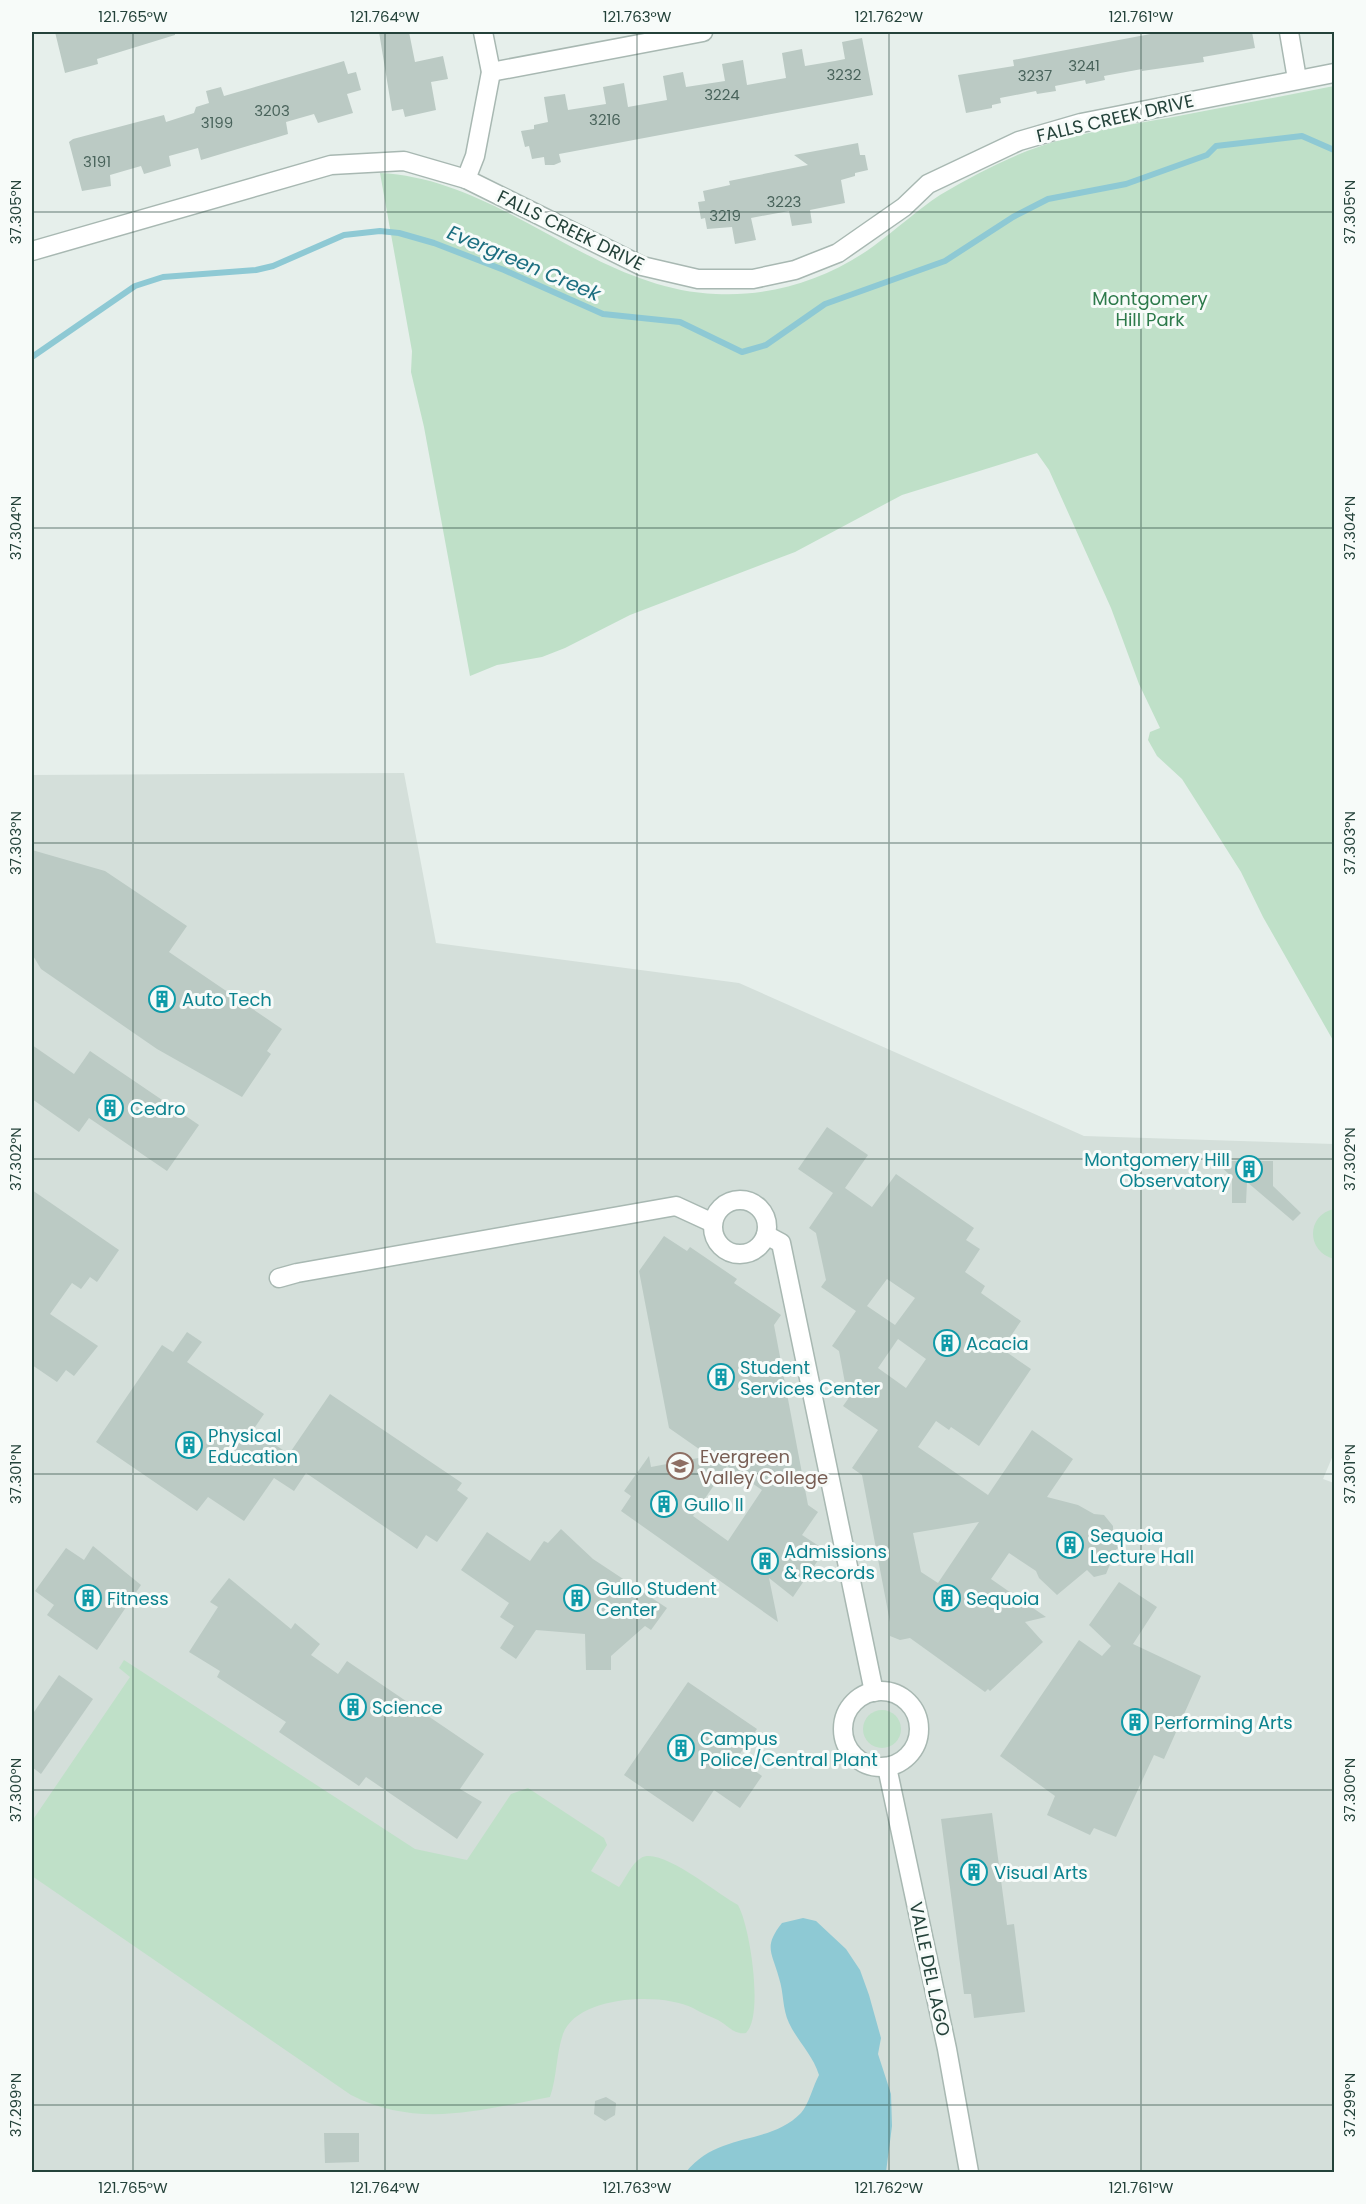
<svg xmlns="http://www.w3.org/2000/svg" width="1366" height="2204" font-family="Poppins,sans-serif">
<rect width="100%" height="100%" fill="#e6efeb"/>
<path fill="#d4dfda" d="M404 773 436 943 739 983 1084 1136 1334 1144V1453L1323 1479 1334 1483V2172H32V775Z"/>
<g fill="#bfe0c8">
<path d="M1334 86V1042L1263 917 1241 872 1210 823 1182 779 1157 756 1148 740 1150 732 1160 728 1139 684 1111 608 1049 470 1037 453 902 495 795 552 630 615 565 648 542 657 497 665 470 676 424 427 411 372 412 351 380 173C503 179 592 289 716 294 772 297 829 279 875 245 897 229 917 210 940 195 968 178 997 163 1027 151 1072 134 1120 126 1168 118 1223 107 1279 97 1334 86Z"/>
<path d="M1334 1209V1259C1306 1252 1306 1215 1334 1209Z"/>
<path d="M124 1660 415 1849 467 1860 511 1794 528 1788 604 1838 607 1845 591 1871 619 1887C626 1878 631 1864 641 1858 661 1846 718 1895 738 1905 750 1926 764 2016 746 2033 733 2035 728 2025 718 2020 710 2016 701 2013 693 2008 662 1992 577 1995 563 2034 556 2054 557 2077 550 2097 480 2110 418 2129 351 2095L32 1876V1821L130 1677 119 1668Z"/>
<circle cx="882" cy="1729" r="19"/>
</g>
<path fill="#8ec9d4" d="M803 1918 816 1921 846 1949 860 1970 869 1995 881 2038 878 2054 891 2094 892 2126 886 2172H686C719 2131 769 2146 801 2113 809 2104 813 2086 819 2075 813 2055 798 2042 789 2023 782 2008 784 1993 779 1978 772 1952 763 1947 782 1923Z"/>
<g fill="none" stroke-linecap="round" stroke-linejoin="round">
<path stroke="#8ec9d4" stroke-width="6" d="M32 357 135 286 163 277 256 270 273 266 344 235 380 231 399 233 434 243 504 270 603 314 680 322 742 352 766 345 825 304 945 261 1013 217 1048 199 1126 184 1207 155 1216 146 1302 136 1334 150"/>
</g>
<g fill="#bbcac4" fill-rule="evenodd">
<path d="M55 32H175V35L97 59 98 64 65 73Z"/>
<path d="M379 32H409L415 62 443 56 448 79 431 82 436 110 405 117 403 109 392 111Z"/>
<path d="M1161 32H1252L1255 48 1203 57 1204 62 1142 71V69L1104 76 1105 80 1086 84 1085 80 1055 86 1056 91 1037 94 1036 91 1000 98 1001 103 992 105V108L966 113 958 75 1014 66 1013 60Z"/>
<path d="M862 38 873 95 559 154 561 162 554 165H545L544 157 532 159 529 146 525 147 521 131 534 129V125L548 122 544 97 565 94 568 110 606 104 603 87 624 83 628 107 667 100 663 76 683 72 686 87 725 81 722 64 743 60 747 85 786 78 782 53 802 49 805 66 835 61 845 59 842 42Z"/>
<path d="M344 61 348 74 356 72 361 90 347 94 353 113 318 123 314 114 286 122 288 134 201 160 198 148 169 156 171 166 144 174 141 166 110 175 111 186 82 191 69 142 73 139 164 115 166 122 194 113 196 107 209 103 206 91 221 87 224 96Z"/>
<path d="M858 143 860 155H865L868 170 855 173V176L841 180 845 203 810 210 812 223 792 226 789 211 751 218 756 240 735 244 732 227 707 229 705 218 701 219 698 202 705 201 703 191 730 185 729 181 808 165 794 155Z"/>
<path d="M32 850 105 871 187 926 169 952 282 1029 267 1051 271 1054 242 1097 157 1049 41 969 32 954Z"/>
<path d="M32 1045 74 1074 90 1051 199 1125 167 1171 89 1118 79 1132 32 1099Z"/>
<path d="M827 1127 868 1155 845 1188 872 1207 896 1174 974 1228 966 1240 980 1249 965 1272 985 1286 981 1293 1021 1321 1002 1349 1031 1369 979 1446 951 1427 949 1430 936 1421 918 1447 988 1495 1032 1430 1073 1459 1047 1497 1078 1505 1094 1514 1104 1515 1113 1526V1537L1118 1548 1107 1558 1111 1562 1106 1574 1094 1577 1087 1570 1057 1595 1039 1578 1036 1571 1009 1553 991 1579 1046 1617 1025 1622 1043 1642 990 1691 988 1689 985 1692 910 1638 900 1640 890 1636V1622L862 1475 852 1468 878 1430 843 1406 848 1399 839 1351 832 1346 856 1311 821 1287 826 1280 816 1233 809 1228 833 1193 798 1169ZM887 1279 915 1298 895 1325 867 1306ZM898 1339 926 1359 906 1388 878 1368ZM979 1522 938 1583 921 1572 913 1533Z"/>
<path d="M1215 1161H1273V1186L1301 1213 1293 1221 1247 1182 1246 1203H1232V1177Z"/>
<path d="M32 1190 119 1250 97 1282 90 1277 81 1289 72 1283 50 1314 98 1346 74 1376 66 1370 57 1382 32 1365Z"/>
<path d="M664 1236 687 1251 690 1247 737 1279 734 1283 781 1315 774 1325 808 1505 818 1512 802 1535 825 1550 793 1597 769 1578 778 1622 621 1511 631 1496 624 1491 649 1456 651 1467 709 1456 669 1428 639 1271ZM727 1466 762 1490 728 1541 693 1516Z"/>
<path d="M187 1332 202 1342 187 1362 264 1414 253 1430 289 1454 330 1394 462 1483 457 1490 468 1498 437 1542 426 1535 417 1549 306 1473 294 1491 274 1478 244 1521 208 1497 197 1511 96 1442 162 1345 173 1352Z"/>
<path d="M561 1529 593 1559 667 1608 651 1630 645 1626 611 1656V1670H586L585 1634 536 1630 516 1659 500 1648 514 1626 500 1617 509 1603 461 1570 487 1532 530 1561 544 1541 548 1543Z"/>
<path d="M93 1546 141 1585 97 1650 47 1615 54 1605 35 1591 66 1548 84 1560Z"/>
<path d="M229 1578 291 1629 295 1623 320 1644 311 1655 338 1674 347 1661 484 1754 460 1789 482 1802 457 1839 366 1777 359 1786 279 1732 286 1722 217 1677 220 1671 189 1652 218 1607 210 1602Z"/>
<path d="M1119 1582 1157 1607 1133 1644 1201 1676 1164 1759 1154 1755 1116 1837 1094 1828 1090 1835 1047 1815 1055 1796 1000 1756 1079 1640 1102 1656 1111 1646 1089 1625Z"/>
<path d="M59 1675 93 1699 41 1774 32 1767V1715Z"/>
<path d="M688 1682 757 1729 737 1758 762 1776 740 1808 714 1790 693 1822 624 1775Z"/>
<path d="M992 1813 1007 1925 1014 1924 1025 2012 974 2018 971 1994H964L941 1819Z"/>
<path d="M606 2097 616 2103 615 2115 605 2121 594 2114 595 2101Z"/>
<path d="M324 2133H359V2162L325 2163Z"/>
</g>
<g fill="none" stroke-linecap="round" stroke-linejoin="round">
<defs>
<g id="street">
<path d="M1289 32 1297 79"/>
<path d="M491 72 703 32"/>
<path d="M466 179 475 156 491 72 483 32"/>
<path d="M32 251 331 165 404 161 466 179 642 266 698 279H753L795 270 838 253 904 207 928 184 1019 141 1081 123 1334 73"/>
<circle cx="740" cy="1227" r="27"/>
<path d="M766 1235 781 1243 874 1692"/>
<path d="M279 1278 297 1273 676 1206 713 1223"/>
<circle cx="881" cy="1729" r="38"/>
<path d="M887 1767 947 2049 969 2172"/>
</g>
</defs>
<use href="#street" stroke="#a8b8b2" stroke-width="21"/>
<use href="#street" stroke="#fff" stroke-width="18"/>
</g>
<path fill="none" stroke="#24423a" stroke-width="1.5" stroke-opacity="0.45" d="M133 32V2172M385 32V2172M637 32V2172M889 32V2172M1141 32V2172M32 212H1334M32 528H1334M32 843H1334M32 1159H1334M32 1474H1334M32 1790H1334M32 2105H1334"/>
<defs>
<symbol id="building-ring" viewBox="-11 -11 22 22"><circle r="9.5" fill="#f7fbf9" stroke="#0f9aa8" stroke-width="1.5"/><path d="M-4-6H4V6H1V3H-1V6H-4ZM-2.5-4.3h1.7v1.8h-1.7ZM.8-4.3h1.7v1.8H.8ZM-2.5-1h1.7V.8h-1.7ZM.8-1h1.7V.8H.8Z" fill="#0f9aa8"/></symbol>
<symbol id="university-ring" viewBox="-11 -11 22 22"><circle r="9.5" fill="#f7fbf9" stroke="#8d6e63" stroke-width="1.5"/><path d="M0-5L7-2L0 1L-7-2ZM-4 1L0 2.5L4 1V4Q0 6-4 4Z" fill="#8d6e63"/></symbol>
</defs>
<g fill-rule="evenodd">
<use href="#building-ring" x="147" y="984" width="30" height="30"/>
<use href="#building-ring" x="95" y="1093" width="30" height="30"/>
<use href="#building-ring" x="1234" y="1154" width="30" height="30"/>
<use href="#building-ring" x="932" y="1328" width="30" height="30"/>
<use href="#building-ring" x="706" y="1362" width="30" height="30"/>
<use href="#building-ring" x="174" y="1430" width="30" height="30"/>
<use href="#university-ring" x="665" y="1451" width="30" height="30"/>
<use href="#building-ring" x="649" y="1489" width="30" height="30"/>
<use href="#building-ring" x="1055" y="1530" width="30" height="30"/>
<use href="#building-ring" x="750" y="1546" width="30" height="30"/>
<use href="#building-ring" x="73" y="1583" width="30" height="30"/>
<use href="#building-ring" x="562" y="1583" width="30" height="30"/>
<use href="#building-ring" x="932" y="1583" width="30" height="30"/>
<use href="#building-ring" x="338" y="1692" width="30" height="30"/>
<use href="#building-ring" x="1120" y="1707" width="30" height="30"/>
<use href="#building-ring" x="666" y="1733" width="30" height="30"/>
<use href="#building-ring" x="959" y="1857" width="30" height="30"/>
</g>
<g text-anchor="middle" dominant-baseline="central" stroke-width="6" stroke-linejoin="round" paint-order="stroke">
<g font-size="15" fill="#4a645c">
<text x="1084" y="65">3241</text>
<text x="844" y="74">3232</text>
<text x="1035" y="75">3237</text>
<text x="722" y="94">3224</text>
<text x="272" y="110">3203</text>
<text x="605" y="119">3216</text>
<text x="217" y="122">3199</text>
<text x="97" y="161">3191</text>
<text x="784" y="201">3223</text>
<text x="725" y="215">3219</text>
</g>
<g font-size="18" fill="#24423a" stroke="#f7fbf9">
<text transform="translate(1115 118) rotate(-13)">FALLS CREEK DRIVE</text>
<text transform="translate(571 230) rotate(26)">FALLS CREEK DRIVE</text>
<text transform="translate(930 1969) rotate(78)">VALLE DEL LAGO</text>
</g>
<g font-size="18" fill="#2d7a4b" stroke="#f7fbf9">
<text x="1150" y="298">Montgomery<tspan x="1150" dy="21">Hill Park</tspan></text>
</g>
<g font-size="18" fill="#0d838f" stroke="#f7fbf9" text-anchor="start">
<text x="182" y="999">Auto Tech</text>
<text x="130" y="1108">Cedro</text>
<text x="1230" y="1159" text-anchor="end">Montgomery Hill<tspan x="1230" dy="21">Observatory</tspan></text>
<text x="966" y="1343">Acacia</text>
<text x="740" y="1367">Student<tspan x="740" dy="21">Services Center</tspan></text>
<text x="208" y="1435">Physical<tspan x="208" dy="21">Education</tspan></text>
<text x="684" y="1504">Gullo II</text>
<text x="1090" y="1535">Sequoia<tspan x="1090" dy="21">Lecture Hall</tspan></text>
<text x="784" y="1551">Admissions<tspan x="784" dy="21">&amp; Records</tspan></text>
<text x="596" y="1588">Gullo Student<tspan x="596" dy="21">Center</tspan></text>
<text x="107" y="1598">Fitness</text>
<text x="966" y="1598">Sequoia</text>
<text x="372" y="1707">Science</text>
<text x="1154" y="1722">Performing Arts</text>
<text x="700" y="1738">Campus<tspan x="700" dy="21">Police/Central Plant</tspan></text>
<text x="994" y="1872">Visual Arts</text>
</g>
<g font-size="18" fill="#785e54" stroke="#f7fbf9" text-anchor="start">
<text x="700" y="1456">Evergreen<tspan x="700" dy="21">Valley College</tspan></text>
</g>
<g font-size="20" font-style="italic" fill="#1c6f80" stroke="#f7fbf9">
<text transform="translate(524 263) rotate(23)">Evergreen Creek</text>
</g>
</g>
<rect width="1366" height="2204" fill="none" stroke="#f7fbf9" stroke-width="66"/>
<rect x="33" y="33" width="1300" height="2138" fill="none" stroke="#24423a" stroke-width="2"/>
<g font-size="15" text-anchor="middle" fill="#24423a">
<text x="133" y="22">121.765°W</text>
<text x="385" y="22">121.764°W</text>
<text x="637" y="22">121.763°W</text>
<text x="889" y="22">121.762°W</text>
<text x="1141" y="22">121.761°W</text>
<text transform="translate(16 212) rotate(-90)" y="5">37.305°N</text>
<text transform="translate(1350 212) rotate(-90)" y="5">37.305°N</text>
<text transform="translate(16 528) rotate(-90)" y="5">37.304°N</text>
<text transform="translate(1350 528) rotate(-90)" y="5">37.304°N</text>
<text transform="translate(16 843) rotate(-90)" y="5">37.303°N</text>
<text transform="translate(1350 843) rotate(-90)" y="5">37.303°N</text>
<text transform="translate(16 1159) rotate(-90)" y="5">37.302°N</text>
<text transform="translate(1350 1159) rotate(-90)" y="5">37.302°N</text>
<text transform="translate(16 1474) rotate(-90)" y="5">37.301°N</text>
<text transform="translate(1350 1474) rotate(-90)" y="5">37.301°N</text>
<text transform="translate(16 1790) rotate(-90)" y="5">37.300°N</text>
<text transform="translate(1350 1790) rotate(-90)" y="5">37.300°N</text>
<text transform="translate(16 2105) rotate(-90)" y="5">37.299°N</text>
<text transform="translate(1350 2105) rotate(-90)" y="5">37.299°N</text>
<text x="133" y="2193">121.765°W</text>
<text x="385" y="2193">121.764°W</text>
<text x="637" y="2193">121.763°W</text>
<text x="889" y="2193">121.762°W</text>
<text x="1141" y="2193">121.761°W</text>
</g>
</svg>
